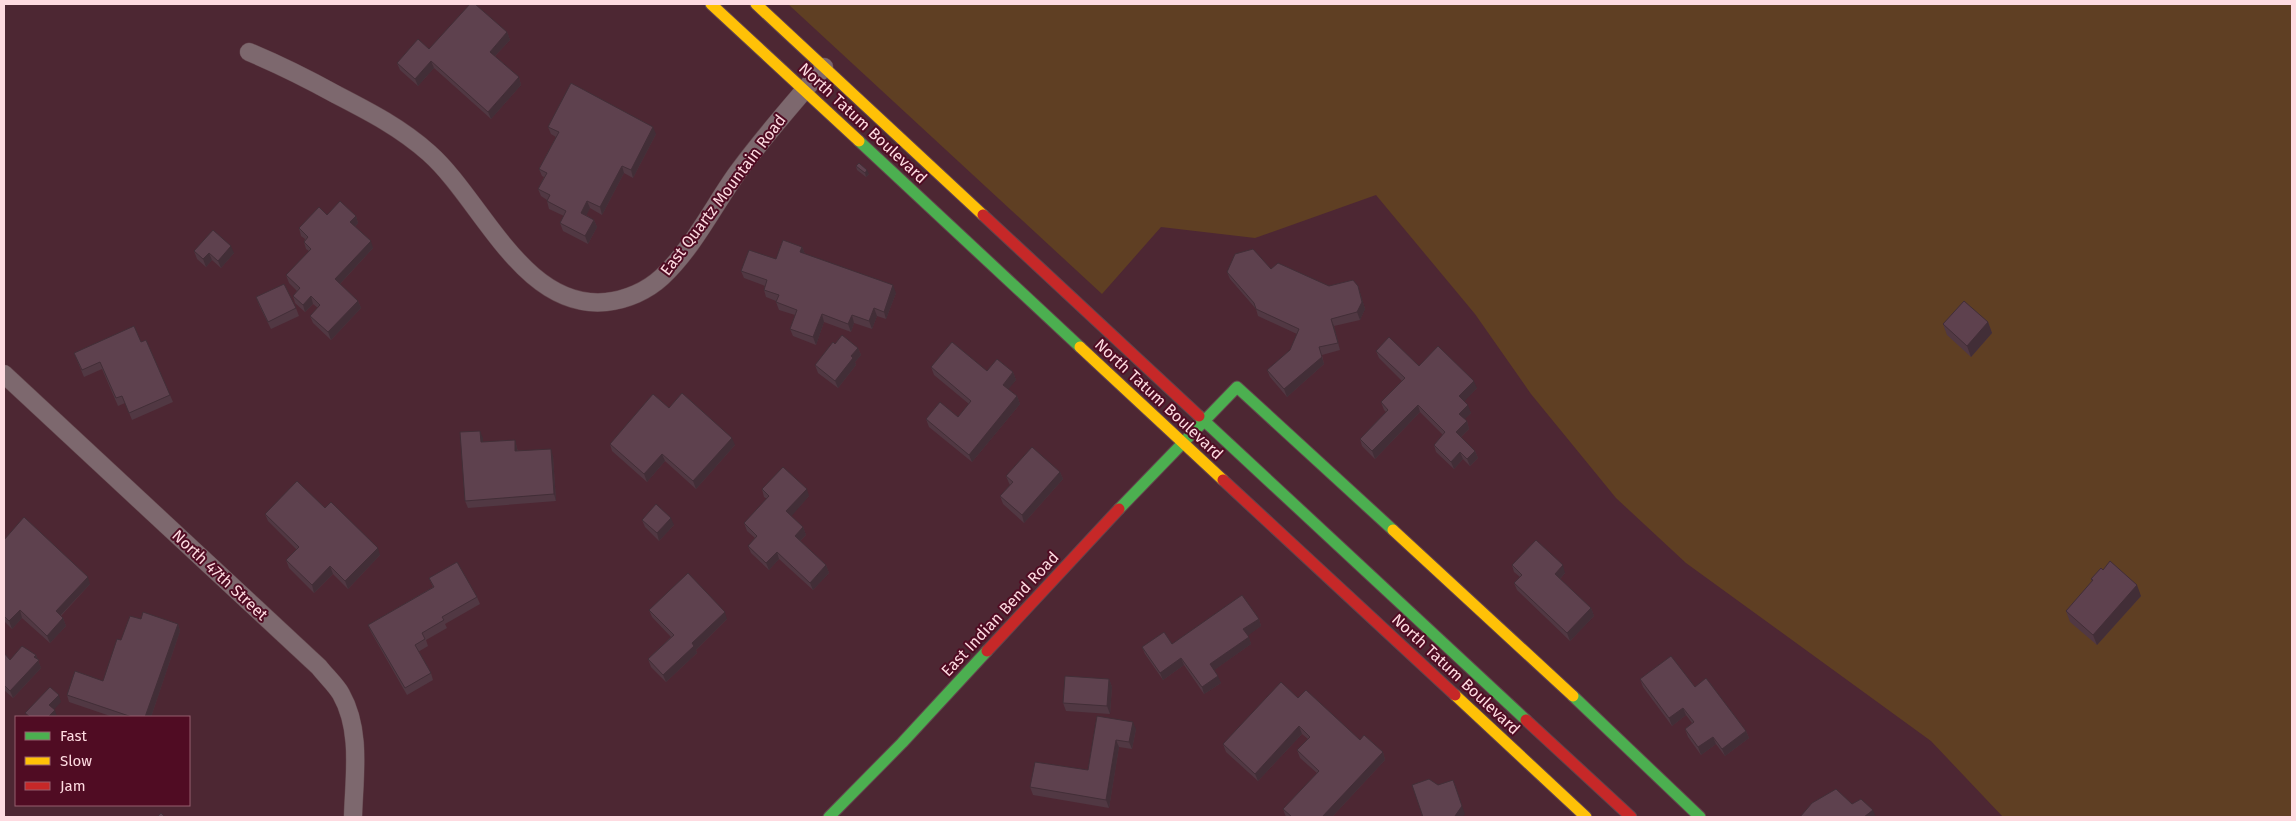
<svg xmlns="http://www.w3.org/2000/svg" width="2296" height="821" font-family="'Fira Sans',sans-serif">
<rect width="100%" height="100%" fill="#4d2733"/>
<path fill="#5f3f23" d="M788 4H2292V817H2003L1931 741 1686 563 1616 498 1531 394 1475 314 1376 195 1255 238 1161 227 1102 294Z"/>
<g fill="none" stroke-linecap="round" stroke-linejoin="round">
<defs>
<g id="street">
<path d="M249 52C280 65 308 79 337 95 370 112 401 128 429 153 482 200 523 310 606 302 626 300 647 291 662 277 692 249 712 209 735 176 762 138 794 103 824 67"/>
<path d="M4 374 319 667C326 676 336 685 341 694 362 731 354 777 353 817"/>
</g>
<g id="fast">
<path d="M859 141 1080 347"/>
<path d="M1199 416 1526 720"/>
<path d="M1119 509 1237 387 1393 530"/>
<path d="M1573 696 1700 817"/>
<path d="M829 817 902 743 987 651"/>
</g>
<g id="slow">
<path d="M711 4 859 141"/>
<path d="M756 4 983 215"/>
<path d="M1080 347 1223 480"/>
<path d="M1393 530 1573 696"/>
<path d="M1455 695 1586 817"/>
</g>
<g id="jam">
<path d="M983 215 1199 416"/>
<path d="M1223 480 1455 695"/>
<path d="M987 651 1119 509"/>
<path d="M1526 720 1631 817"/>
</g>
</defs>
<use href="#street" stroke="#62444c" stroke-width="19"/>
<use href="#fast" stroke="#62444c" stroke-width="13"/>
<use href="#slow" stroke="#62444c" stroke-width="13"/>
<use href="#jam" stroke="#62444c" stroke-width="13"/>
<use href="#street" stroke="#7d686e" stroke-width="18"/>
<use href="#fast" stroke="#4caf50" stroke-width="11"/>
<use href="#slow" stroke="#ffc107" stroke-width="11"/>
<use href="#jam" stroke="#c62828" stroke-width="11"/>
</g>
<g fill="#513843">
<path d="M507 32 510 40 495 56 519 77 521 85 491 119 434 68 418 86 400 70 397 63 429 49Z"/>
<path d="M548 127 656 134 633 178 624 173 602 215 590 208 586 215 594 220 597 227 588 244 563 231 560 223 564 216 549 209 547 201V200L541 196 538 189 544 177 542 176 539 169 556 137 551 134Z"/>
<path d="M856 166 869 174 866 177 857 170Z"/>
<path d="M327 215 356 216 358 223 355 227 373 248 340 284 358 301 361 308 331 340 313 323 310 316 318 308 313 304 305 312 295 303 293 296 297 291 289 283 286 275 309 251 306 249 304 242 305 239 301 236 299 228Z"/>
<path d="M802 247 805 254 896 293 886 319 877 316 872 329 854 323 851 332 824 322 816 345 793 336 790 329 795 315 779 310 776 302V301L766 297 764 290 765 286 744 278 741 271 776 259Z"/>
<path d="M194 251 234 253 221 268 212 260 206 267 197 259Z"/>
<path d="M1271 269 1329 286H1358L1365 309 1360 320 1334 326 1340 350 1322 355 1324 364 1287 397 1270 377 1267 370 1290 350 1297 334 1258 316 1256 309 1230 279 1227 272Z"/>
<path d="M256 297 296 308 299 316 271 329 259 305Z"/>
<path d="M1988 322 1992 333 1971 357 1947 335 1943 324Z"/>
<path d="M141 342 170 395 173 402 132 420 125 403 118 406 102 369 84 377 74 353Z"/>
<path d="M835 344 858 348 861 355 855 362 856 365 838 388 818 373 815 365Z"/>
<path d="M1376 351 1477 388 1464 401 1471 413 1464 419 1467 421 1469 429 1461 437 1475 451 1478 458 1470 466 1463 459 1454 469 1436 452 1434 445 1443 435 1420 412 1375 459 1362 446 1360 439 1386 412 1384 410 1381 402 1402 381 1379 358Z"/>
<path d="M931 367 1013 372 1016 380 1008 389 1017 396 1020 404 972 462 929 427 926 419 958 417 969 404 934 375Z"/>
<path d="M483 438V442L515 440 517 448 518 451 553 456 556 501 468 508 465 501Z"/>
<path d="M610 444 735 445 696 489 665 461 647 482 612 451Z"/>
<path d="M1060 472 1063 479 1024 523 1003 504 1000 496 1010 485 1009 483 1006 476Z"/>
<path d="M762 489 809 496 791 516 803 527 806 535 800 541 826 565 829 573 813 590 779 559 769 570 751 553 748 546 755 538 747 531 744 523 767 499 764 497Z"/>
<path d="M325 508 380 555 348 589 333 574 314 593 289 568 286 560 297 550 268 521 265 514Z"/>
<path d="M642 520 674 525 659 541 645 527Z"/>
<path d="M4 540 90 584 61 616 63 618 66 626 50 643 22 618 12 629 4 621Z"/>
<path d="M1512 565 1565 573 1560 579 1591 608 1594 616 1570 641 1517 590 1514 583 1520 577 1514 572Z"/>
<path d="M2103 570 2141 596 2097 645 2070 622 2066 611 2092 582 2091 579Z"/>
<path d="M429 578 477 597 480 604 445 624 447 628 426 640 428 646 418 652 431 673 433 680 407 695 371 632 368 625 433 587Z"/>
<path d="M649 610 727 619 696 650 697 653 666 682 651 667 648 659 671 637 652 617Z"/>
<path d="M141 619 178 624 180 631 151 717H113L69 702 67 695 103 681 121 640Z"/>
<path d="M1259 619 1261 626 1248 635 1251 644 1214 670 1221 683 1204 694 1184 665 1163 680 1145 654 1142 647 1172 644Z"/>
<path d="M4 653 10 660 36 655 41 668 13 698 4 690Z"/>
<path d="M1109 679 1112 687 1110 714 1066 711 1063 703Z"/>
<path d="M1640 679 1695 687 1746 731 1749 738 1725 756 1716 744 1701 755 1688 737 1685 729 1692 723 1686 715 1672 726 1643 687Z"/>
<path d="M1298 698 1360 740 1383 752 1385 760 1332 817H1286L1283 809 1317 773 1300 758 1297 750 1308 739 1302 734 1258 781 1226 752 1223 744Z"/>
<path d="M1097 716 1136 729 1132 749 1119 747 1109 808 1033 795 1030 787 1088 770Z"/>
</g>
<g fill="#422e37">
<path d="M507 32 510 40 492 59 490 52Z"/>
<path d="M431 61 434 68 418 86 415 79Z"/>
<path d="M519 77 521 85 491 119 488 112Z"/>
<path d="M653 127 656 134 633 178 631 170Z"/>
<path d="M622 166 624 173 602 215 600 207Z"/>
<path d="M867 170 869 174 866 177 865 173Z"/>
<path d="M587 201 590 208 584 220 581 213Z"/>
<path d="M356 216 358 223 353 229 350 222Z"/>
<path d="M594 220 597 227 588 244 585 236Z"/>
<path d="M371 241 373 248 338 286 335 279Z"/>
<path d="M231 246 234 253 221 268 218 261Z"/>
<path d="M802 247 805 254 800 252Z"/>
<path d="M209 253 212 260 206 267 203 259Z"/>
<path d="M893 285 896 293 886 319 884 312Z"/>
<path d="M1358 286 1365 309 1360 320 1357 312Z"/>
<path d="M311 296 313 304 305 312 303 305Z"/>
<path d="M358 301 361 308 331 340 328 332Z"/>
<path d="M874 308 877 316 872 329 869 321Z"/>
<path d="M822 314 824 322 816 345 813 337Z"/>
<path d="M852 315 854 323 851 332 848 324Z"/>
<path d="M1331 319 1334 326 1340 350 1338 343Z"/>
<path d="M1988 322 1992 333 1971 357 1967 346Z"/>
<path d="M1319 347 1324 364 1287 397 1284 389Z"/>
<path d="M858 348 861 355 855 362 856 365 838 388 835 381 851 356Z"/>
<path d="M1013 372 1016 380 1006 392 1003 385Z"/>
<path d="M1474 381 1477 388 1462 404 1459 396Z"/>
<path d="M1017 396 1020 404 972 462 969 455Z"/>
<path d="M1418 405 1420 412 1375 459 1372 451Z"/>
<path d="M1468 405 1471 413 1462 422 1459 414Z"/>
<path d="M1467 421 1469 429 1459 439 1456 432Z"/>
<path d="M480 431 483 438V450L481 442Z"/>
<path d="M732 438 735 445 696 489 693 481Z"/>
<path d="M515 440 517 448 518 459 515 451Z"/>
<path d="M551 449 553 456 556 501 554 494Z"/>
<path d="M1475 451 1478 458 1470 466 1467 459Z"/>
<path d="M1460 452 1463 459 1454 469 1451 462Z"/>
<path d="M662 454 665 461 647 482 644 474Z"/>
<path d="M1060 472 1063 479 1024 523 1022 515Z"/>
<path d="M807 489 809 496 789 519 786 511Z"/>
<path d="M671 518 674 525 659 541 657 533Z"/>
<path d="M803 527 806 535 797 544 795 536Z"/>
<path d="M378 548 380 555 348 589 345 581Z"/>
<path d="M777 552 779 559 769 570 766 563Z"/>
<path d="M826 565 829 573 813 590 810 583Z"/>
<path d="M1563 565 1565 573 1557 582 1555 574Z"/>
<path d="M330 566 333 574 314 593 312 585Z"/>
<path d="M88 577 90 584 58 618 56 611Z"/>
<path d="M2137 585 2141 596 2097 645 2093 635Z"/>
<path d="M1591 608 1594 616 1570 641 1567 633Z"/>
<path d="M20 610 22 618 12 629 9 621Z"/>
<path d="M725 612 727 619 696 650 697 653 666 682 663 675 692 643Z"/>
<path d="M63 618 66 626 50 643 47 636Z"/>
<path d="M1259 619 1261 626 1246 637 1243 629Z"/>
<path d="M178 624 180 631 151 717H145Z"/>
<path d="M1249 637 1251 644 1213 671 1210 664Z"/>
<path d="M36 655 41 668 13 698 10 691Z"/>
<path d="M1181 658 1184 665 1163 680 1160 673Z"/>
<path d="M1218 676 1221 683 1204 694 1202 687Z"/>
<path d="M1109 679 1112 687 1110 714 1107 706Z"/>
<path d="M59 695 61 702 52 712 49 705Z"/>
<path d="M1683 708 1686 715 1672 726 1669 718Z"/>
<path d="M55 710 57 717H48Z"/>
<path d="M1133 722 1136 729 1132 749 1129 742Z"/>
<path d="M1299 726 1302 734 1258 781 1255 774Z"/>
<path d="M1746 731 1749 738 1725 756 1722 749Z"/>
<path d="M1713 737 1716 744 1701 755 1698 747Z"/>
<path d="M1116 740 1119 747 1109 808 1106 800Z"/>
<path d="M1383 752 1385 760 1332 817H1322Z"/>
<path d="M1453 780 1465 814 1463 817H1456Z"/>
<path d="M1873 810 1876 817H1864Z"/>
</g>
<g fill="#5e414e" stroke="#422e37">
<path d="M470 4H475L507 32 490 52 519 77 488 112 431 61 415 79 397 63 418 39 429 49Z"/>
<path d="M571 83 653 127 631 170 622 166 600 207 587 201 581 213 594 220 585 236 560 223 566 211 547 201 550 195 538 189 547 173 539 169 559 132 548 127Z"/>
<path d="M859 163 867 170 865 173 856 166Z"/>
<path d="M340 201 356 216 350 222 371 241 335 279 358 301 328 332 310 316 320 305 311 296 303 305 293 296 300 288 286 275 311 249 304 242 308 237 299 228 319 207 327 215Z"/>
<path d="M213 230 231 246 218 261 209 253 203 259 194 251Z"/>
<path d="M783 240 802 247 800 252 893 285 884 312 874 308 869 321 852 315 848 324 822 314 813 337 790 329 797 310 776 302 779 295 764 290 767 280 741 271 749 250 776 259Z"/>
<path d="M1253 249 1271 269 1278 263 1329 286 1353 280 1358 286 1362 302 1357 312 1331 319 1338 343 1319 347 1322 357 1284 389 1267 370 1290 350 1299 329 1256 309 1254 303 1227 272 1235 254Z"/>
<path d="M284 284 296 308 268 322 256 297Z"/>
<path d="M1964 301 1988 322 1967 346 1943 324Z"/>
<path d="M134 326 141 342 146 340 170 395 129 413 122 396 116 398 100 362 82 370 74 353Z"/>
<path d="M842 335 858 348 851 356 853 358 835 381 815 365 833 342 835 344Z"/>
<path d="M1389 337 1419 366 1438 346 1474 381 1459 396 1468 405 1459 414 1467 421 1456 432 1475 451 1467 459 1460 452 1451 462 1434 445 1445 432 1418 405 1372 451 1360 439 1388 410 1381 402 1405 378 1376 351Z"/>
<path d="M952 342 987 371 997 359 1013 372 1003 385 1017 396 969 455 926 419 940 402 958 417 971 401 931 367Z"/>
<path d="M682 393 732 438 693 481 662 454 644 474 610 444 653 394 669 408Z"/>
<path d="M480 431 481 442 515 440V451L551 449 554 494 465 501 460 432Z"/>
<path d="M1032 447 1060 472 1022 515 1000 496 1013 482 1006 476Z"/>
<path d="M783 467 807 489 786 511 803 527 795 536 826 565 810 583 777 552 766 563 748 546 757 536 744 523 769 496 762 489Z"/>
<path d="M297 481 325 508 331 502 378 548 345 581 330 566 312 585 286 560 299 547 265 514Z"/>
<path d="M656 504 671 518 657 533 642 520Z"/>
<path d="M24 517 88 577 56 611 63 618 47 636 20 610 9 621 4 616V540Z"/>
<path d="M1536 540 1563 565 1555 574 1591 608 1567 633 1514 583 1522 575 1512 565Z"/>
<path d="M2110 561 2137 585 2093 635 2066 611 2093 580 2091 579 2101 568 2103 570Z"/>
<path d="M457 562 477 597 442 617 444 620 422 633 425 639 415 645 431 673 405 688 368 625 434 587 429 578Z"/>
<path d="M688 573 725 612 692 643 694 646 663 675 648 659 674 635 649 610Z"/>
<path d="M1242 595 1259 619 1243 629 1249 637 1210 664 1218 676 1202 687 1181 658 1160 673 1142 647 1164 632 1172 644Z"/>
<path d="M143 612 178 624 145 717H132L67 695 75 671 103 681 117 639 121 640 130 616 141 619Z"/>
<path d="M22 646 36 655 34 657 39 660 10 691 4 685V653L10 660Z"/>
<path d="M1671 656 1695 687 1706 678 1746 731 1722 749 1713 737 1698 747 1685 729 1694 722 1683 708 1669 718 1640 679Z"/>
<path d="M1065 676 1109 679 1107 706 1063 703Z"/>
<path d="M1281 682 1298 698 1306 690 1360 740 1364 735 1383 752 1322 817H1292L1283 809 1319 771 1297 750 1310 737 1299 726 1255 774 1223 744Z"/>
<path d="M50 687 59 695 49 705 55 710 48 717H30L25 713Z"/>
<path d="M1097 716 1133 722 1129 742 1116 740 1106 800 1030 787 1035 762 1088 770Z"/>
<path d="M1429 779 1438 785 1453 780 1462 806 1455 816 1456 817H1423L1412 785Z"/>
<path d="M1836 789 1852 804 1861 799 1873 810 1864 817H1800L1812 803Z"/>
<path d="M161 813 165 817H157Z"/>
</g>
<g text-anchor="middle" dominant-baseline="central" stroke-width="4" stroke-linejoin="round" paint-order="stroke">
<g font-size="16" fill="#fedbe1" stroke="#500c23">
<text transform="translate(863 123) rotate(43)">North Tatum Boulevard</text>
<text transform="translate(723 195) rotate(-53)">East Quartz Mountain Road</text>
<text transform="translate(1159 399) rotate(43)">North Tatum Boulevard</text>
<text transform="translate(220 575) rotate(43)">North 47th Street</text>
<text transform="translate(1000 614) rotate(-47)">East Indian Bend Road</text>
<text transform="translate(1456 674) rotate(43)">North Tatum Boulevard</text>
</g>
</g>
<rect width="2296" height="821" fill="none" stroke="#fedbe1" stroke-width="10"/>
<rect x="15" y="716" width="175" height="90" fill="#500c23" stroke="#965f6f"/>
<rect x="25" y="732" width="25" height="8" fill="#4caf50" stroke="#965f6f"/>
<text x="60" y="741" font-size="15" fill="#fedbe1">Fast</text>
<rect x="25" y="757" width="25" height="8" fill="#ffc107" stroke="#965f6f"/>
<text x="60" y="766" font-size="15" fill="#fedbe1">Slow</text>
<rect x="25" y="782" width="25" height="8" fill="#c62828" stroke="#965f6f"/>
<text x="60" y="791" font-size="15" fill="#fedbe1">Jam</text>
</svg>
